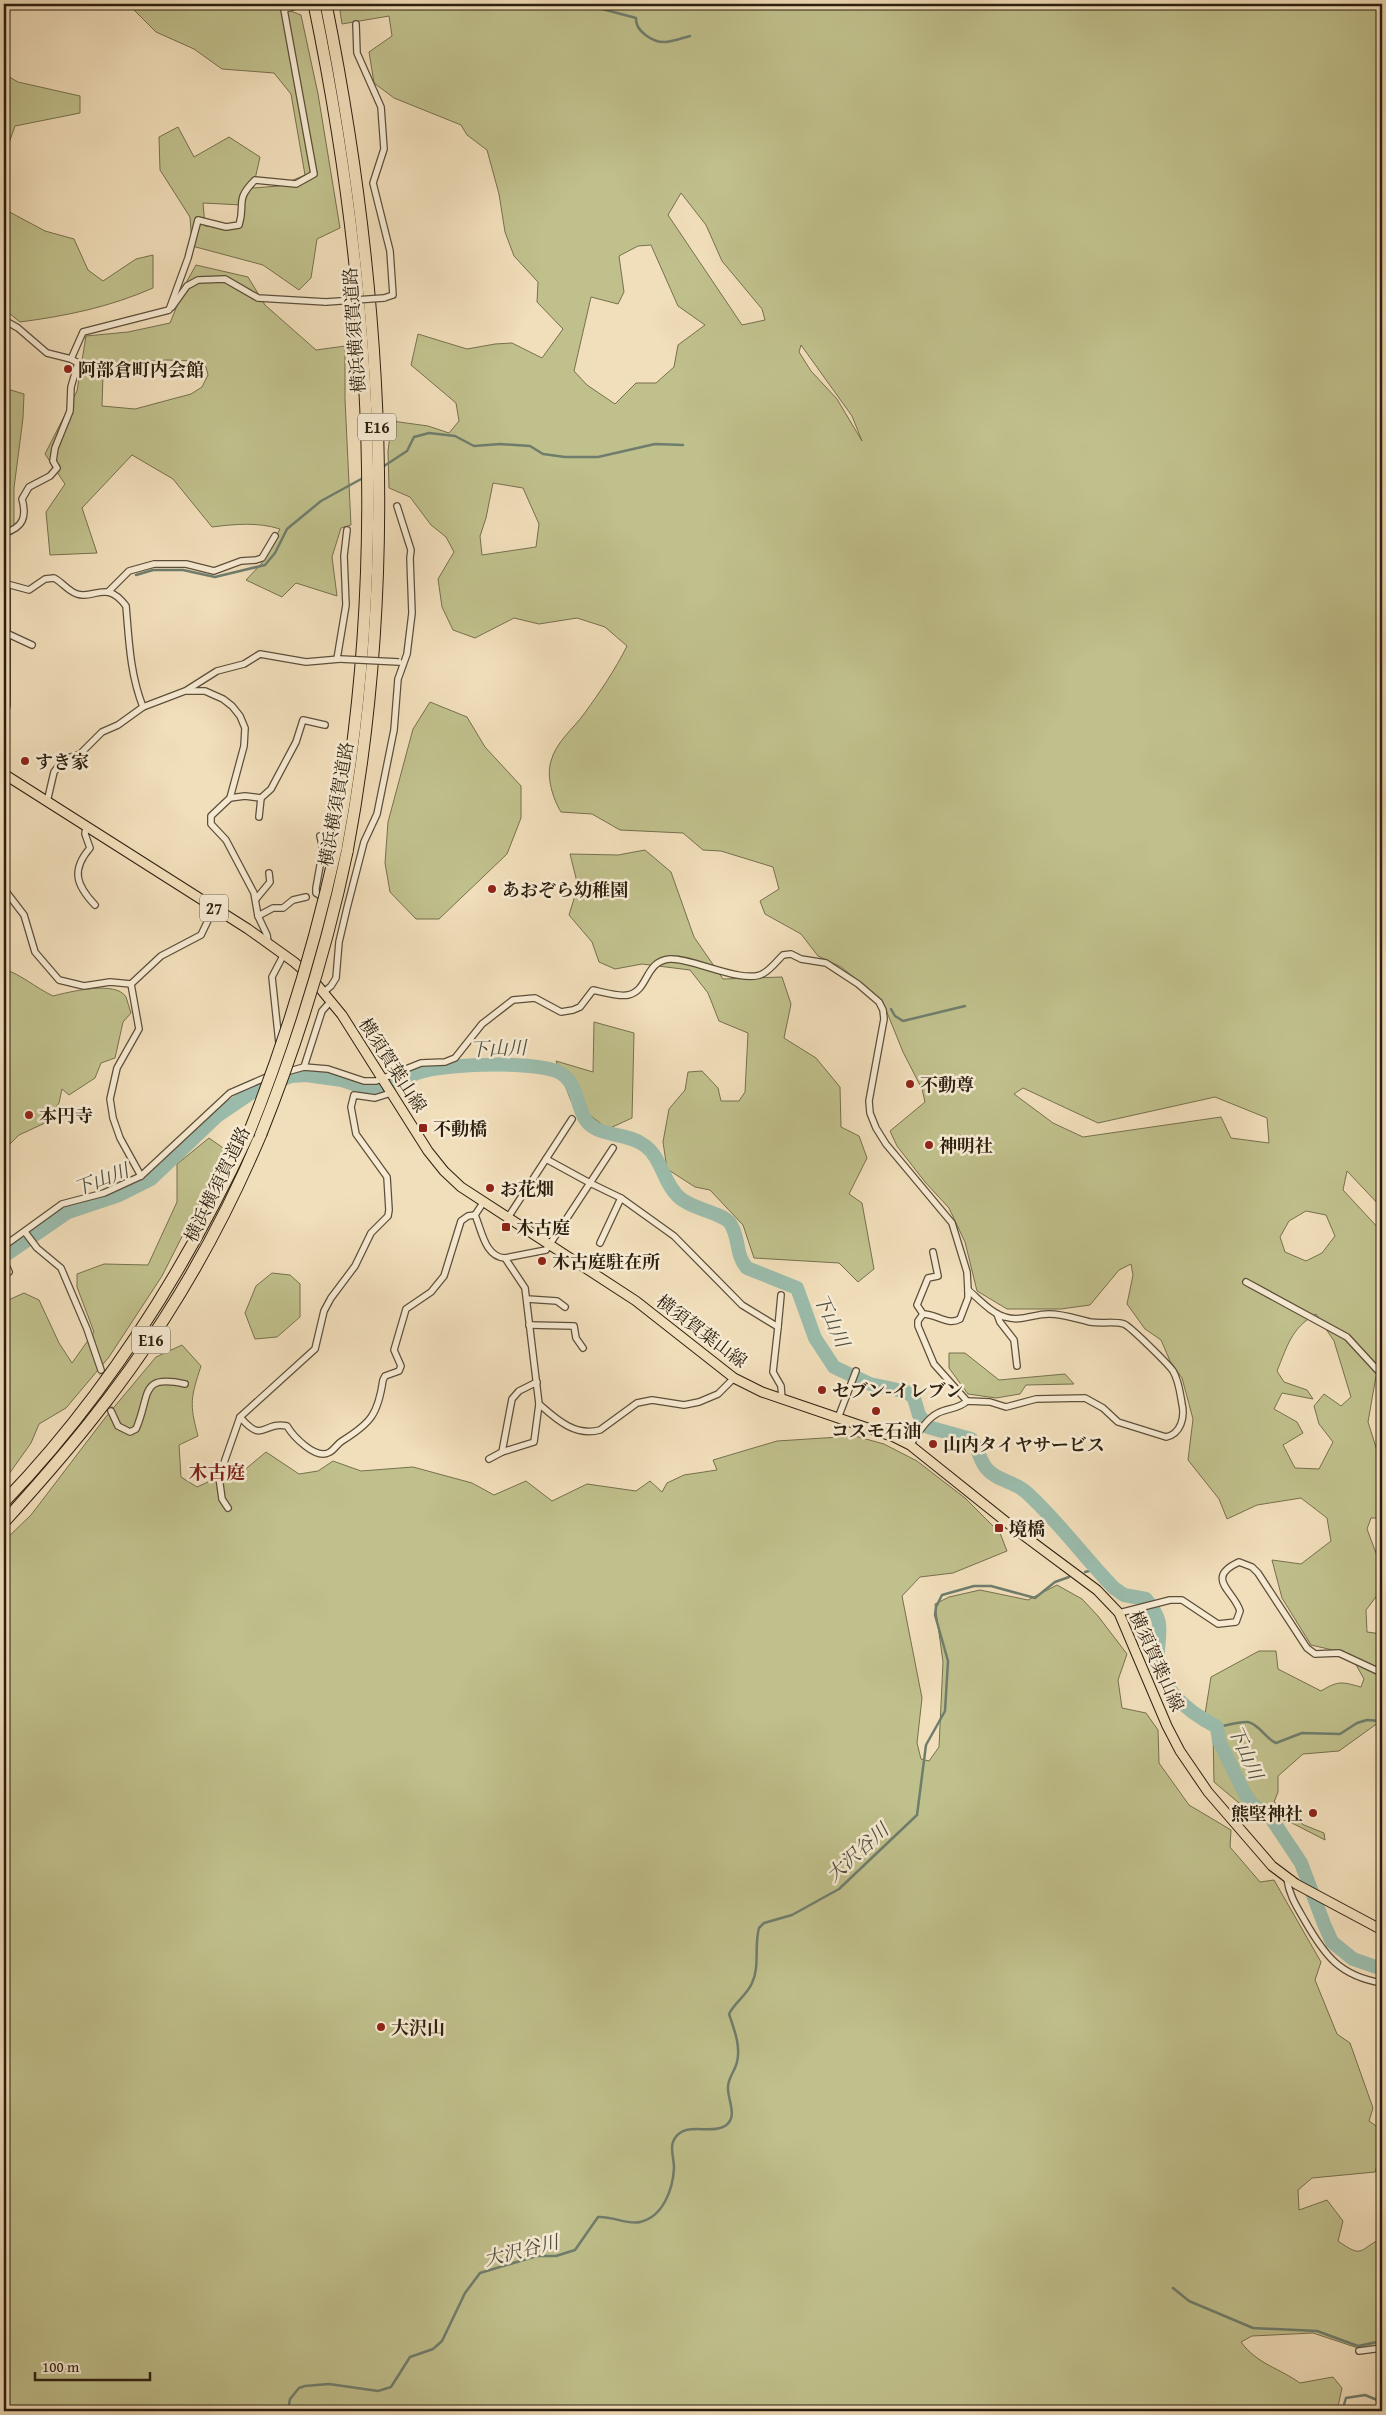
<svg xmlns="http://www.w3.org/2000/svg" width="1386" height="2415" font-family="'Gentium Book Plus','Noto Serif JP',serif">
<rect width="100%" height="100%" fill="#f1deba"/>
<filter id="stains"><feTurbulence type="fractalNoise" baseFrequency=".004" numOctaves="4"/><feColorMatrix values="0 0 0 0 .2 0 0 0 0 .09 0 0 0 0 .02 0 0 0 .5 -.17"/></filter>
<radialGradient id="worn" r=".72"><stop offset=".6" stop-color="#630" stop-opacity="0"/><stop offset="1" stop-color="#630" stop-opacity=".3"/></radialGradient>
<g fill="#c0c08c" stroke="#76704e" fill-rule="evenodd">
<path d="M128 4H272L301 15 318 94 340 228 317 239 311 278 299 290 263 265 192 246 190 217 160 170 159 137 178 127 194 157 229 137 260 157 253 188 279 186 305 175 291 94 274 73 222 69 194 49 156 32ZM203 203 242 205 235 227 205 226Z"/>
<path d="M339 4H1382V1208L1347 1171 1343 1190 1382 1232V1361L1376 1376 1368 1422 1382 1466V1518H1371L1367 1529 1382 1569V1589L1366 1610 1367 1632 1382 1634V1720L1339 1751 1303 1754 1278 1776V1792L1274 1802 1304 1825 1324 1833 1325 1840 1294 1824 1239 1803 1214 1782 1213 1730 1205 1714 1211 1677 1259 1651H1276L1278 1669 1321 1691C1339 1680 1342 1682 1361 1687L1364 1679 1350 1654 1311 1645 1282 1598 1272 1560 1301 1564 1331 1541 1327 1518 1301 1498 1257 1505 1227 1519 1219 1499 1188 1460 1193 1419 1182 1378 1170 1361 1161 1340 1145 1329 1127 1304 1133 1275 1131 1264 1119 1270 1090 1305 1061 1309H1007L977 1291 965 1242 949 1208 925 1182 897 1146 890 1131 925 1102 922 1089 903 1052 882 1000 841 967 818 956 801 934 765 914 760 901 779 889 773 867 721 851 703 850 683 833 620 830 592 814 561 812C553 799 546 777 551 761 556 742 573 729 584 714 600 692 615 670 627 646L605 627 577 618 539 624 514 618 475 638 453 630 442 607 438 579 454 552 446 537 431 525 410 497 389 488 388 451 392 421 428 426 449 433 459 421 456 403 411 365 418 334 467 349 495 344 512 343 542 358 563 329 537 302 538 282 514 256 505 232 499 194 487 150 467 135 461 125 394 98 374 83 369 52 392 36 389 16 342 24ZM681 193 706 225 722 261 762 309 765 320 742 325 668 215ZM651 245 678 306 705 325 678 345 674 367 656 383H636L615 404 587 385 574 371 591 297 618 304 624 292 619 256 638 246ZM801 345 852 416 862 441 837 399 811 371 799 352ZM493 483 523 488 539 524 536 547 482 555 480 536 486 518ZM1023 1088 1098 1123 1215 1097 1267 1118 1269 1143 1231 1138 1221 1117 1083 1137 1053 1123 1014 1094ZM1306 1211 1326 1215 1335 1236 1322 1253 1306 1261 1285 1252 1280 1237 1289 1221ZM1316 1314 1334 1341 1351 1397 1341 1406 1324 1394 1314 1406 1319 1424 1333 1442 1319 1469 1295 1468 1283 1445 1303 1433 1297 1422 1274 1409 1282 1393 1313 1399 1307 1390 1284 1382 1277 1371C1287 1347 1291 1328 1316 1314Z"/>
<path d="M4 74 18 82 80 96V113L15 126 4 157Z"/>
<path d="M4 209 45 231 74 239 88 270 103 281 136 259 153 255V288C110 307 66 316 20 322L4 309Z"/>
<path d="M196 265 248 277 265 305 316 350 345 346V399L351 525 341 528 332 557 337 596 296 583 282 597 246 580 262 563 280 529C258 522 235 524 212 527L173 479 132 455 82 508 97 553 50 555 46 512 65 484 45 454 77 391 86 336 128 332 170 323 187 281ZM167 360 195 361 206 367 208 375 202 387 191 394 135 409 102 406 103 375 127 363Z"/>
<path d="M4 388 24 394 23 418 14 488V527L4 529Z"/>
<path d="M430 702 467 717 485 747 521 786V818L507 854 439 919H416L390 892 385 863 388 822 413 729Z"/>
<path d="M645 850 671 872 694 937 723 979 782 977 791 1004 784 1038 816 1058 840 1087 841 1127 859 1136 867 1158 849 1194 862 1203 874 1269 858 1282 839 1263 754 1258 743 1225 710 1190 695 1187 667 1169 663 1142 669 1109 685 1090 688 1072 702 1071 718 1088 721 1101H739L745 1092 748 1033 719 1021 708 993 690 970 642 964 615 969 599 962 592 942 569 915 578 886 570 854 618 855Z"/>
<path d="M4 969C22 975 36 988 53 996 69 992 116 980 126 997 128 1002 129 1008 131 1013L123 1022 115 1058 101 1063 95 1078 69 1095 62 1089 59 1103 45 1123 19 1135 4 1150Z"/>
<path d="M594 1022 634 1033 632 1118 608 1129 571 1101 556 1061 593 1072Z"/>
<path d="M209 1138 226 1150 162 1276 109 1357 66 1408 39 1424 31 1443 4 1481V1302L24 1293 39 1300 59 1343 72 1363 94 1332 77 1287V1274L104 1264 148 1265 177 1202V1164Z"/>
<path d="M272 1273 290 1275 300 1284V1317L277 1337 255 1339 245 1313 256 1286Z"/>
<path d="M182 1345 201 1366C191 1397 189 1403 198 1436L179 1445 181 1477 197 1487 208 1482 217 1461 242 1472 266 1452 299 1474 318 1471 333 1461 361 1471 413 1467 472 1483 494 1495 526 1481 552 1501 587 1484 636 1491 650 1481 662 1492 667 1483 684 1475 717 1470 713 1460 777 1441 855 1436 884 1444 917 1461 965 1498 1000 1533 1007 1551 953 1573 920 1577 902 1596 922 1698 917 1743 921 1759 929 1761 939 1747 943 1662 935 1604 949 1597 980 1590 1028 1600 1057 1585 1082 1599 1098 1616 1127 1654 1118 1680 1122 1708 1146 1713 1158 1730 1159 1763 1189 1805 1231 1830 1230 1847 1260 1882 1274 1880 1321 1962 1315 1980 1337 2034 1350 2043 1373 2108 1369 2121 1382 2130V2152L1375 2172 1312 2178 1298 2190 1299 2210 1327 2200 1343 2221 1338 2241C1364 2259 1358 2250 1382 2238V2344L1361 2349 1313 2333 1252 2336 1241 2342C1257 2364 1279 2368 1300 2383L1333 2377 1342 2388 1337 2411H4V1541L31 1515 105 1418 156 1357Z"/>
<path d="M949 1353H965L999 1380 1065 1374 1074 1384 1026 1385 1020 1394 996 1398 968 1394 949 1368Z"/>
</g>
<g fill="none" stroke-linecap="round" stroke-linejoin="round">
<g stroke="#6f7d6d" stroke-width="2.5">
<path d="M486 4 497 8 503 4"/>
<path d="M598 4 602 9 636 18C635 31 653 43 666 42 674 41 682 38 690 36"/>
<path d="M381 468 407 451 414 437 429 433 455 436 474 446 500 444 530 446 543 454 565 457H598L655 444 683 445"/>
<path d="M136 575 153 570H183L215 577 265 565 275 553 287 529 321 501 363 478"/>
<path d="M891 1009 895 1016 903 1021 965 1006"/>
<path d="M1085 1572 1097 1569"/>
<path d="M1217 1727C1226 1726 1239 1721 1248 1722 1259 1724 1266 1739 1276 1743L1302 1733 1340 1734 1357 1723 1367 1720 1382 1721"/>
<path d="M1173 2288 1189 2301 1253 2328 1317 2331 1358 2346 1382 2341"/>
<path d="M288 2411 290 2399 299 2388 305 2386 329 2384 378 2391 391 2387 410 2357 433 2349 442 2341 465 2293 480 2273 537 2256H556L575 2250 598 2217C612 2216 628 2225 640 2222 663 2217 673 2189 674 2168 674 2158 669 2146 675 2138 686 2121 711 2135 725 2126 739 2117 727 2099 728 2087 728 2078 735 2071 737 2062 741 2046 734 2029 729 2014 735 2002 747 1995 752 1983 760 1967 754 1945 759 1928L764 1923 792 1915 839 1889 917 1815 926 1745 945 1711 948 1661 935 1615 936 1607 942 1595 974 1586H991L1035 1598 1055 1582 1069 1577"/>
<path d="M1342 2411 1346 2398 1365 2395 1382 2402"/>
</g>
<path stroke="#9bbcac" stroke-width="14" d="M4 1256 68 1212 119 1195 151 1179 217 1116 257 1089 291 1076 306 1075 342 1080 372 1090H378C393 1084 408 1075 424 1071 448 1064 542 1060 562 1074 580 1087 576 1110 588 1123 602 1137 628 1133 644 1145 662 1157 663 1184 680 1198 692 1209 723 1213 730 1223 740 1237 735 1255 747 1268L797 1288 815 1338 834 1367 870 1384 907 1392 914 1398 919 1415 928 1427 971 1439C979 1448 979 1461 987 1469 997 1481 1014 1481 1026 1492 1059 1522 1083 1556 1114 1588L1124 1595 1146 1599C1163 1621 1160 1626 1158 1650 1156 1687 1188 1712 1217 1727L1219 1741 1245 1794 1251 1803 1271 1818 1301 1863 1324 1924 1332 1942 1353 1959 1382 1969"/>
<g stroke="#cab898" stroke-width="5.5" stroke-dasharray="5.5 3" stroke-linecap="butt">
<path d="M296 6 308 4"/>
<path d="M101 1370 111 1411"/>
</g>
<defs>
<g id="minor">
<path d="M285 9 296 6"/>
<path d="M356 24 357 53 381 107 384 149 373 183 390 251 393 295 384 298"/>
<path d="M172 307 187 286 198 280 225 279 258 298 326 302"/>
<path d="M4 320 18 328 47 353 71 359 83 332 169 310 188 258 198 220 226 227 239 225C246 203 234 201 255 180L296 184 314 174 283 4"/>
<path d="M4 533C23 528 27 517 22 499L29 487 50 476 57 468 53 461 55 448 70 411 71 387 78 363 71 359"/>
<path d="M4 579 7 584V705L4 718"/>
<path d="M7 584 29 590 45 579 54 578C62 582 68 591 77 594 94 600 106 579 126 606 129 641 130 674 143 707"/>
<path d="M108 592 129 571 154 564H186L214 571 241 561 256 560 262 558 275 536"/>
<path d="M6 633 32 645"/>
<path d="M337 659 346 605 344 556 347 530"/>
<path d="M187 690 217 671 244 664 260 654 306 662 340 659"/>
<path d="M230 798 245 796 261 798"/>
<path d="M47 802 54 772 64 759 80 754 102 732 118 725 143 707 185 691H205L223 699 232 706 240 716 245 728 244 746 230 798 211 816V824L226 840 254 893 258 916 267 935 268 942"/>
<path d="M259 817 261 798 271 789 296 742 303 720 325 725"/>
<path d="M86 827 85 834 90 848C71 870 76 885 95 905"/>
<path d="M320 836 323 849 316 888V893L324 898"/>
<path d="M4 889 24 915 35 952 59 980 84 986 110 982 131 984"/>
<path d="M256 899 270 882 269 873"/>
<path d="M258 916 273 908H283L293 900 306 897"/>
<path d="M324 992 331 986 336 978 339 942 347 908 364 842 377 814 394 730 398 679 407 654 412 613 410 558 411 550 397 506"/>
<path d="M279 1043 272 977 284 954"/>
<path d="M304 1067 322 1011 331 1001"/>
<path d="M286 1072 304 1067 328 1069 364 1081H376L421 1063 445 1062 455 1058 482 1024 513 1000 535 998 561 1012 573 1010 580 1007 593 990C603 992 618 997 628 995 649 991 644 961 670 959 691 957 745 986 764 973 771 969 777 961 783 955L791 954 801 959 826 963 858 984 879 1002 883 1010 884 1019 869 1101 870 1113 876 1128 886 1144 952 1223 967 1272 968 1290V1298L960 1319C947 1326 937 1314 923 1314L918 1321V1326L934 1364 967 1401"/>
<path d="M546 1159 572 1119"/>
<path d="M141 1176 120 1138 113 1118 110 1099 117 1068 139 1029 131 984 161 956 201 935 214 908"/>
<path d="M483 1203 475 1215C482 1231 485 1257 505 1258"/>
<path d="M507 1219 546 1159 590 1183 613 1148"/>
<path d="M25 1232 37 1248 61 1268 87 1329 101 1370"/>
<path d="M600 1243 621 1198"/>
<path d="M4 1246 62 1204 104 1193 141 1176 230 1093 269 1076"/>
<path d="M4 1261 9 1272"/>
<path d="M1246 1282 1347 1337 1382 1375"/>
<path d="M527 1299 557 1301 565 1307"/>
<path d="M923 1314 917 1305 928 1278 938 1276 933 1252"/>
<path d="M997 1314 1000 1322 1014 1340 1017 1366"/>
<path d="M529 1325 574 1326 576 1338 583 1348"/>
<path d="M778 1327 781 1295"/>
<path d="M734 1378 718 1394 699 1402 684 1405 652 1400 637 1403 600 1430C575 1437 556 1419 539 1404L525 1288 505 1258 546 1250 590 1183 621 1198 674 1236 742 1305 778 1327 773 1372 781 1386 782 1399"/>
<path d="M111 1411 118 1426 130 1432 136 1429C151 1394 139 1374 185 1384"/>
<path d="M240 1417C264 1445 262 1421 287 1426 293 1436 316 1461 330 1452 335 1449 337 1444 342 1441 371 1423 378 1414 383 1380L385 1376 399 1371 401 1366 394 1350 406 1309 431 1292 444 1276 461 1221 468 1216 475 1215"/>
<path d="M838 1418 856 1371"/>
<path d="M910 1445C918 1434 926 1419 938 1413 948 1408 959 1409 967 1401L990 1402 1006 1407 1036 1399 1085 1398 1103 1408 1118 1422 1166 1437C1181 1434 1185 1417 1182 1404 1180 1393 1179 1381 1173 1371 1169 1365 1131 1327 1124 1324 1113 1321 1102 1324 1090 1322 1077 1319 1063 1314 1049 1314 1033 1314 1021 1322 1005 1317 991 1313 979 1299 968 1290"/>
<path d="M502 1452 534 1442 539 1404"/>
<path d="M489 1459 502 1452 512 1399 519 1391 537 1382"/>
<path d="M228 1508 222 1499 219 1477 240 1417 315 1349 324 1311 331 1298 355 1266 371 1233 388 1216 389 1210 387 1177 356 1134 351 1107 354 1095 375 1098 391 1093"/>
<path d="M1119 1613 1170 1600H1182L1218 1624 1236 1622 1240 1611C1234 1591 1204 1578 1239 1562L1252 1567 1258 1573 1307 1648 1315 1654 1339 1653 1382 1673"/>
<path d="M1287 1879C1289 1895 1297 1907 1305 1921 1325 1956 1340 1976 1382 1983"/>
<path d="M1359 2351 1382 2348"/>
</g>
<path id="primary" d="M4 774 248 929 294 962 309 975 342 1015 428 1151 444 1171 461 1187 636 1301 734 1378 762 1392 894 1437 910 1445 1015 1529 1097 1590 1119 1613 1167 1726 1180 1751 1208 1792 1272 1866 1296 1884 1382 1930"/>
<g id="motorway">
<path d="M314 4C371 280 389 570 336 849"/>
<path d="M326 4C382 282 400 572 347 852"/>
<path d="M4 1502C107 1395 186 1269 248 1135"/>
<path d="M4 1522C62 1458 118 1392 164 1319 202 1260 234 1198 261 1134"/>
</g>
</defs>
<use href="#minor" stroke="#5d4f3a" stroke-width="8"/>
<use href="#primary" stroke="#2c1f0f" stroke-width="11"/>
<use href="#motorway" stroke="#2c1f0f" stroke-width="13"/>
<use href="#minor" stroke="#f6ead2" stroke-width="5.5"/>
<use href="#primary" stroke="#f1deba" stroke-width="9"/>
<use href="#motorway" stroke="#f1deba" stroke-width="11"/>
<defs>
<g id="minor-bridge">
<path d="M326 302 384 298"/>
<path d="M340 659 399 662"/>
</g>
<g id="motorway-bridge">
<path d="M261 1134C299 1039 326 952 347 852"/>
<path d="M248 1135C286 1041 314 947 336 849"/>
</g>
</defs>
<use href="#minor-bridge" stroke="#5d4f3a" stroke-width="8" stroke-linecap="butt"/>
<use href="#motorway-bridge" stroke="#2c1f0f" stroke-width="13" stroke-linecap="butt"/>
<use href="#minor-bridge" stroke="#f6ead2" stroke-width="5.5"/>
<use href="#motorway-bridge" stroke="#f1deba" stroke-width="11"/>
</g>
<g fill="#8f2418" stroke="#f6ead2" stroke-width="2">
<circle cx="68" cy="369" r="5"/>
<circle cx="25" cy="761" r="5"/>
<circle cx="492" cy="889" r="5"/>
<circle cx="910" cy="1084" r="5"/>
<circle cx="29" cy="1115" r="5"/>
<rect x="418" y="1123" width="10" height="10" rx="2.5"/>
<circle cx="929" cy="1145" r="5"/>
<circle cx="490" cy="1188" r="5"/>
<rect x="501" y="1222" width="10" height="10" rx="2.5"/>
<circle cx="542" cy="1261" r="5"/>
<circle cx="822" cy="1390" r="5"/>
<circle cx="876" cy="1411" r="5"/>
<circle cx="933" cy="1444" r="5"/>
<rect x="994" y="1523" width="10" height="10" rx="2.5"/>
<circle cx="1313" cy="1813" r="5"/>
<circle cx="381" cy="2027" r="5"/>
</g>
<g text-anchor="middle" dominant-baseline="central" stroke-width="5" stroke-linejoin="round" paint-order="stroke">
<g fill="#f6ead2" stroke="#695c4a" stroke-width="1">
<rect x="358" y="413.5" width="38" height="27" rx="4"/>
<rect x="200" y="894.5" width="28" height="27" rx="4"/>
<rect x="132" y="1326.5" width="38" height="27" rx="4"/>
</g>
<g font-size="16" font-weight="bold" fill="#2c1f0f">
<text x="377" y="427">E16</text>
<text x="214" y="908">27</text>
<text x="151" y="1340">E16</text>
</g>
<g font-size="18" fill="#2c1f0f" stroke="#f6ead2">
<text transform="translate(354 330) rotate(-94)">横浜横須賀道路</text>
<text transform="translate(336 804) rotate(-80)">横浜横須賀道路</text>
<text transform="translate(393 1065) rotate(57)">横須賀葉山線</text>
<text transform="translate(217 1184) rotate(-64)">横浜横須賀道路</text>
<text transform="translate(702 1331) rotate(37)">横須賀葉山線</text>
<text transform="translate(1157 1661) rotate(66)">横須賀葉山線</text>
</g>
<g font-size="18" font-weight="bold" fill="#2c1f0f" stroke="#f6ead2" text-anchor="start">
<text x="78" y="369">阿部倉町内会館</text>
<text x="35" y="761">すき家</text>
<text x="502" y="889">あおぞら幼稚園</text>
<text x="920" y="1084">不動尊</text>
<text x="39" y="1115">本円寺</text>
<text x="433" y="1128">不動橋</text>
<text x="939" y="1145">神明社</text>
<text x="500" y="1188">お花畑</text>
<text x="516" y="1227">木古庭</text>
<text x="552" y="1261">木古庭駐在所</text>
<text x="832" y="1390">セブン-イレブン</text>
<text x="876" y="1430" text-anchor="middle">コスモ石油</text>
<text x="943" y="1444">山内タイヤサービス</text>
<text x="1009" y="1528">境橋</text>
<text x="1303" y="1813" text-anchor="end">熊堅神社</text>
<text x="391" y="2027">大沢山</text>
</g>
<g font-size="19" font-style="italic" fill="#4d4e3e" stroke="#f6ead2">
<text transform="translate(498 1048) rotate(-2)">下山川</text>
<text transform="translate(101 1179) rotate(-21)">下山川</text>
<text transform="translate(832 1320) rotate(65)">下山川</text>
<text transform="translate(1246 1752) rotate(66)">下山川</text>
<text transform="translate(857 1852) rotate(-42)">大沢谷川</text>
<text transform="translate(521 2250) rotate(-14)">大沢谷川</text>
</g>
<g font-size="19" font-weight="bold" fill="#7a1f14" stroke="#f6ead2">
<text x="217" y="1472">木古庭</text>
</g>
</g>
<rect width="1386" height="2415" fill="none" stroke="#f1deba" stroke-width="20"/>
<rect x="5" y="5" width="1376" height="2405" fill="none" stroke="#2c1f0f" stroke-width="2.5"/>
<rect x="10" y="10" width="1366" height="2395" fill="none" stroke="#2c1f0f"/>
<path d="M35 2372v8h115v-8" fill="none" stroke="#2c1f0f" stroke-width="2.5"/>
<text x="42" y="2372" font-size="15" fill="#2c1f0f" stroke="#f6ead2" stroke-width="4" paint-order="stroke">100 m</text>
<rect width="100%" height="100%" filter="url(#stains)"/>
<rect width="100%" height="100%" fill="url(#worn)"/>
</svg>
